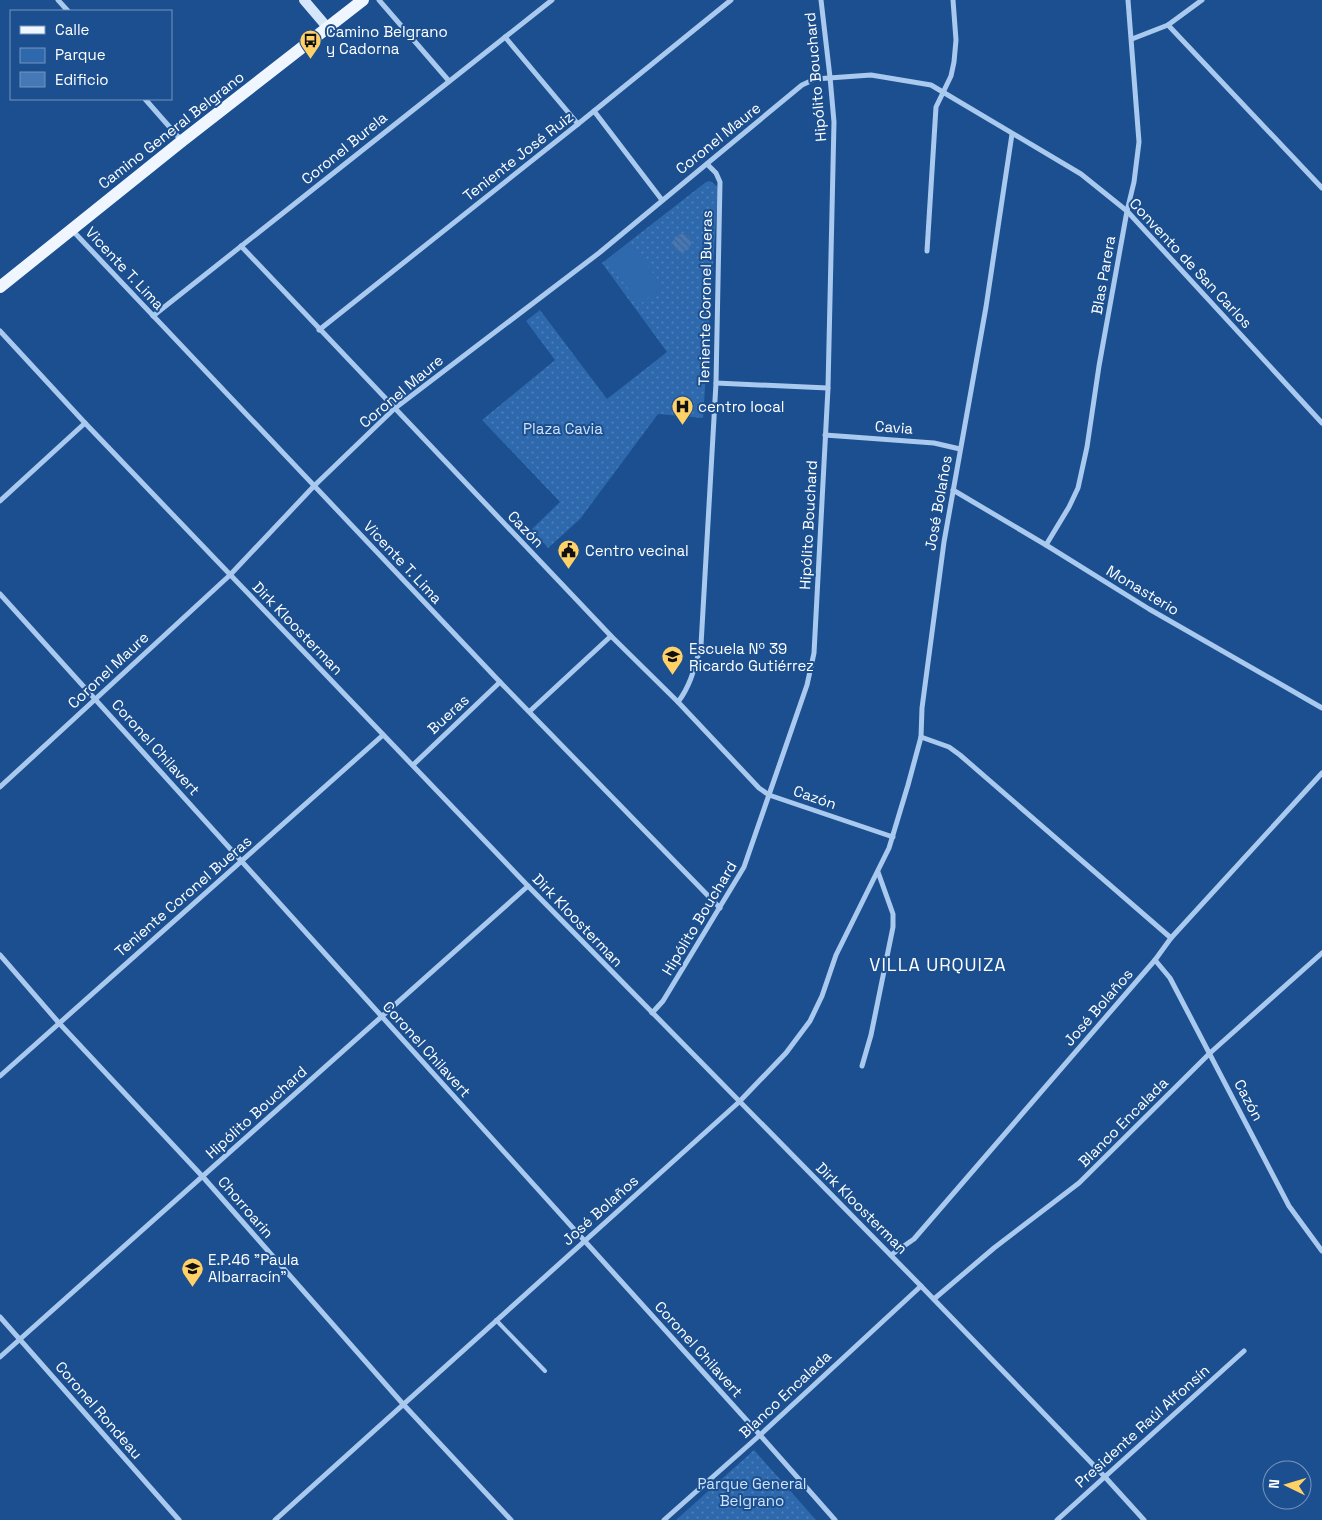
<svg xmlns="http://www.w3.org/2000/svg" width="1322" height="1520" font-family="'Space Grotesk',sans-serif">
<defs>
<pattern id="green-dots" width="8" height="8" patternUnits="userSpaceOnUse" patternTransform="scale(1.25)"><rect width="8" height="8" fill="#2e69ad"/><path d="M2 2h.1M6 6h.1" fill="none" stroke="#4d80b9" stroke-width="1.8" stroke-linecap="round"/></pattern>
<pattern id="building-back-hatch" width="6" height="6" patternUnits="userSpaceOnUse" patternTransform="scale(1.25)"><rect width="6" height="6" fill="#4478b7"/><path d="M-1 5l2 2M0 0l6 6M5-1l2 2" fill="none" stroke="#486282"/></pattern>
</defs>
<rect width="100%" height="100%" fill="#1b4f8f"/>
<g fill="url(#green-dots)">
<path d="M710 181 717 186 718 190 703 418 658 414 580 519 548 548 532 529 560 502 482 420 555 360 526 321 540 310 607 399 667 352 602 263 706 182Z"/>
<path d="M754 1450 816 1520H676Z"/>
</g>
<path fill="#2e69ad" d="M630 244 663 286 640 304 607 261Z"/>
<circle fill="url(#building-back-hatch)" cx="682" cy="243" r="9"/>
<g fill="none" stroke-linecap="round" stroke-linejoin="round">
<path stroke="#a9c9ee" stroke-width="4" d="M496 1320 545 1371"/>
<g stroke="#a9c9ee" stroke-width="5">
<path d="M58 0 68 11"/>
<path d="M379 0 449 81"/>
<path d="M1168 25 1322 188"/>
<path d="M505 37 578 124"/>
<path d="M1132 39 1168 25 1202 0"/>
<path d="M145 99 181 140"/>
<path d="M594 111 662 200"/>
<path d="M72 230 500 682 720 908"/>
<path d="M241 246 611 636 678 702 759 788 769 795 893 837"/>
<path d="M927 251 936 107 951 76 954 62 956 40 953 0"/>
<path d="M153 316 552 0"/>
<path d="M319 330 578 124 731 0"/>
<path d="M0 331 85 423 528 886 921 1286 1105 1477 1144 1520"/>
<path d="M716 383 828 388"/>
<path d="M825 435 934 443 960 449"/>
<path d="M953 490 1046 545 1149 609 1322 708"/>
<path d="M0 501 85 423"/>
<path d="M1046 545 1069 507 1078 488 1087 447 1099 366 1127 211 1134 182 1139 142 1128 0"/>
<path d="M0 594 760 1435 835 1520"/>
<path d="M678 702C691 685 695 666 701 645L716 383 720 182 716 173 707 164"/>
<path d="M530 711 611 636"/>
<path d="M921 737 949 747 960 755 1171 938"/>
<path d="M413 765 500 682"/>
<path d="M0 787 230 575 314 486 394 409 599 253 802 85 815 79 871 75 931 85 1081 174 1127 211 1322 423"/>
<path d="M0 955 59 1023 203 1177 403 1404 511 1520"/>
<path d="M1155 960 1170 978 1289 1206 1322 1251"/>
<path d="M652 1013 663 1001 744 867 807 685 814 653 828 388 834 122 830 77 821 0"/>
<path d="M862 1066 871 1035 893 927V914L878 872"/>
<path d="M0 1076 383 735"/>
<path d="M891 1255 914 1239 1155 960 1171 938 1322 773"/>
<path d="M934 1299 994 1248 1079 1183 1210 1053 1322 953"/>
<path d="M0 1317 179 1520"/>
<path d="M0 1357 528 886"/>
<path d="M275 1520 739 1102 786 1053 810 1021 822 996 836 955 889 848 908 785 921 737 922 708 944 542 986 307 1012 134"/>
<path d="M664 1520 760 1435 921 1286"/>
<path d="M1057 1520 1244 1351"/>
</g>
<path stroke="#d6e6fa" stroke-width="10" d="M304 0 327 27"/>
<path stroke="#f0f6ff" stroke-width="12" d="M0 287 182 141 363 0"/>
</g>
<defs>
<symbol id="bus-pin" viewBox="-11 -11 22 30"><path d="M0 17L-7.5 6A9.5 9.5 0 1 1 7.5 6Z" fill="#ffd166" stroke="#1b4f8f"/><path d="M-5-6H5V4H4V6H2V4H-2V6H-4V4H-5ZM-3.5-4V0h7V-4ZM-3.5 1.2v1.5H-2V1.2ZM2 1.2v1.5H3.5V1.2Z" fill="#111"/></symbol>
<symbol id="hospital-pin" viewBox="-11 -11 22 30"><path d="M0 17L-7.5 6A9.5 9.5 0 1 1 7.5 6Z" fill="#ffd166" stroke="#1b4f8f"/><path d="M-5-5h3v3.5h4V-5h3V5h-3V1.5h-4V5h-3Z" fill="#111"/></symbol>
<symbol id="civic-pin" viewBox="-11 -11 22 30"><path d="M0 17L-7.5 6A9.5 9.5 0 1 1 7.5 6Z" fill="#ffd166" stroke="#1b4f8f"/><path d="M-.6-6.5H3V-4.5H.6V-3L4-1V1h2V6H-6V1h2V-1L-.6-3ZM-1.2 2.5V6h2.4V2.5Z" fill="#111"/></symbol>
<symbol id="school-pin" viewBox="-11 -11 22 30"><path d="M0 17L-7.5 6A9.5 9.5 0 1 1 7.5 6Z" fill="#ffd166" stroke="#1b4f8f"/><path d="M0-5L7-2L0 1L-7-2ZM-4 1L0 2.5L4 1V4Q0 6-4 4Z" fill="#111"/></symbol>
</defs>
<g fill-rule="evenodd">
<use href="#bus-pin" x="298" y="28" width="25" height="34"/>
<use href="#hospital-pin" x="670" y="394" width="25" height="34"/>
<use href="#civic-pin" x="556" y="538" width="25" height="34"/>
<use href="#school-pin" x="660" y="644" width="25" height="34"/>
<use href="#school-pin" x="180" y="1256" width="25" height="34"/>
</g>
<g text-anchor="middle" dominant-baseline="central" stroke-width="4" stroke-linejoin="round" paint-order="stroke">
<g font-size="15" fill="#fff" stroke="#1b4f8f" text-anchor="start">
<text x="326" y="31">Camino Belgrano<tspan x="326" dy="17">y Cadorna</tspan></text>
<text x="698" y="406">centro local</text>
<text x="585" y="550">Centro vecinal</text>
<text x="689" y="648">Escuela Nº 39<tspan x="689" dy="17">Ricardo Gutiérrez</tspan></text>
<text x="208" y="1259">E.P.46 "Paula<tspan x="208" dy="17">Albarracín"</tspan></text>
</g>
<g font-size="15" fill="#fff" stroke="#1b4f8f">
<text transform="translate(815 77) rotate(-95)">Hipólito Bouchard</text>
<text transform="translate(171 130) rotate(-38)">Camino General Belgrano</text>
<text transform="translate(718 138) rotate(-39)">Coronel Maure</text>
<text transform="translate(344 148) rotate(-39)">Coronel Burela</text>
<text transform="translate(518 156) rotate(-38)">Teniente José Ruiz</text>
<text transform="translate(1191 263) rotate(47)">Convento de San Carlos</text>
<text transform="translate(125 268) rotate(47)">Vicente T. Lima</text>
<text transform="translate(1103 275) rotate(-80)">Blas Parera</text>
<text transform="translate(705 298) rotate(-89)">Teniente Coronel Bueras</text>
<text transform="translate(401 391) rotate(-40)">Coronel Maure</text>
<text transform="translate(894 427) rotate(4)">Cavia</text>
<text transform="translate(938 503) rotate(-80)">José Bolaños</text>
<text transform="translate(808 525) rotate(-87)">Hipólito Bouchard</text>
<text transform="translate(526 529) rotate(46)">Cazón</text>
<text transform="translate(403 562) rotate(47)">Vicente T. Lima</text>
<text transform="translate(1143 590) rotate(31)">Monasterio</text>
<text transform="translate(298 628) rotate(46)">Dirk Kloosterman</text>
<text transform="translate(108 670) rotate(-43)">Coronel Maure</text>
<text transform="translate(448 714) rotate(-43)">Bueras</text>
<text transform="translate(156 747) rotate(48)">Coronel Chilavert</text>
<text transform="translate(815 797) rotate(19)">Cazón</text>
<text transform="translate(183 896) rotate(-41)">Teniente Coronel Bueras</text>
<text transform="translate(699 918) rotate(-59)">Hipólito Bouchard</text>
<text transform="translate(578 920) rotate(46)">Dirk Kloosterman</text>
<text transform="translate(1098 1007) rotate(-49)">José Bolaños</text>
<text transform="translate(427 1049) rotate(48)">Coronel Chilavert</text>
<text transform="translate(1249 1100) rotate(62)">Cazón</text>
<text transform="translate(256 1112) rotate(-42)">Hipólito Bouchard</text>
<text transform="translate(1123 1122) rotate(-45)">Blanco Encalada</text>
<text transform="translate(246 1207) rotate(49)">Chorroarin</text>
<text transform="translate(862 1208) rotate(45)">Dirk Kloosterman</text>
<text transform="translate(600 1210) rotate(-42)">José Bolaños</text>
<text transform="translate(699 1349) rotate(48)">Coronel Chilavert</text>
<text transform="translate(785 1394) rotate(-43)">Blanco Encalada</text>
<text transform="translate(99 1410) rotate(49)">Coronel Rondeau</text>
<text transform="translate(1142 1426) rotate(-42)">Presidente Raúl Alfonsín</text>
</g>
<g font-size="15" fill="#cfe3fa" stroke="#1b4f8f">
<text x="563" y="428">Plaza Cavia</text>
<text x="752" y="1483">Parque General<tspan x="752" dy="17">Belgrano</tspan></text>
</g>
<g font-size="18" letter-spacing="1" fill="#fff" stroke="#1b4f8f">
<text x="938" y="964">VILLA URQUIZA</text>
</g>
</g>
<rect x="10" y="10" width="162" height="90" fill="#1b4f8f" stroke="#7695bc"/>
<rect x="20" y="26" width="25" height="8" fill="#f0f6ff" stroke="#7695bc"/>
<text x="55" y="35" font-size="15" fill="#ffffff">Calle</text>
<rect x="20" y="48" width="25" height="15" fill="#2e69ad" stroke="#7695bc"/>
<text x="55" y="60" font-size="15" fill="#ffffff">Parque</text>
<rect x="20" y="72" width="25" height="15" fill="#4478b7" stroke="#7695bc"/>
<text x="55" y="85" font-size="15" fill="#ffffff">Edificio</text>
<g transform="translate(1287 1485) rotate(275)"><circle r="24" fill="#1b4f8f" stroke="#7695bc"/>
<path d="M0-4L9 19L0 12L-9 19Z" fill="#ffd166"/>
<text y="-8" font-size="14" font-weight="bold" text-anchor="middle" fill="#ffffff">N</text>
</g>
</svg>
